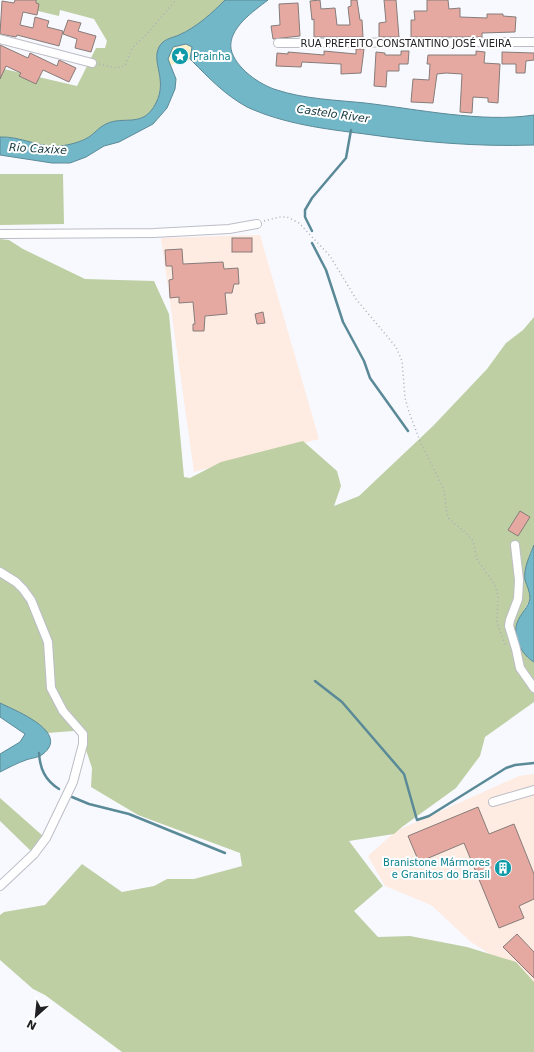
<svg xmlns="http://www.w3.org/2000/svg" width="534" height="1052" font-family="'DejaVu Sans',sans-serif">
<rect width="100%" height="100%" fill="#f8f9ff"/>
<g fill="#feebe2">
<path d="M260 235 319 439 194 472 161 238Z"/>
<path d="M534 774V986L516 971 471 942 431 905 385 886 368 856 396 831 519 776Z"/>
</g>
<g fill="#becfa4">
<path d="M30 0H225C212 13 197 27 179 35 172 38 163 39 159 47 151 63 168 79 156 103 143 129 124 115 106 124 99 127 95 133 89 137 81 142 69 145 60 146 40 148 20 136 0 137V68L77 86 96 48H105L107 41 94 19 60 10 59 16 34 10Z"/>
<path d="M0 174H63L64 224 0 225Z"/>
<path d="M0 239 9 240 23 249 85 279 154 281 169 314 184 477 190 478 221 462 303 441 337 471 341 486 334 506 359 496 433 426 487 369 506 343 523 330 534 317V545L529 556 525 579 530 592V599L524 610 528 658 534 662V702L485 737 480 756 456 788 402 827 394 834 349 841 383 886 354 911 378 937 410 936 467 947 516 962 534 982V1052H122L45 995 33 989 0 960V915L4 912 45 905 82 864 122 892 154 886 167 879H194L242 866 240 853 138 815 91 787 92 768 86 750V730L47 733 0 703Z"/>
<path d="M0 798 43 836 32 852 0 821Z"/>
</g>
<path fill="#faf0ca" d="M186 44 192 46 190 58 192 61 182 59 170 66 168 59 173 47Z"/>
<g fill="#72b7c7" stroke="#5a8a97">
<path d="M225 0H268C254 11 228 28 231 49 235 68 260 85 277 90 304 99 336 100 365 103 417 109 482 123 534 115V145C477 147 421 142 365 134 325 129 284 124 247 107 225 95 209 78 192 61L190 59 192 47 186 44 173 47 168 59 176 79 175 89 167 108 153 124 119 142 104 146 86 157 70 163H52L0 155V137C20 136 40 148 60 146 69 145 81 142 89 137 95 133 99 127 106 124 124 115 143 129 156 103 168 79 151 63 159 47 163 39 172 38 179 35 197 27 212 13 225 0Z"/>
<path d="M534 545V662C522 655 512 637 517 623 520 614 529 607 530 598 530 592 527 586 525 580 523 569 530 555 534 545Z"/>
<path d="M0 703C14 710 71 732 43 754 38 758 31 758 26 760 17 763 8 768 0 772V754L20 742 25 734 0 717Z"/>
</g>
<g fill="none" stroke-linecap="round" stroke-linejoin="round">
<g stroke="#5a8a97" stroke-width="2.5">
<path d="M312 231 305 217V210L312 198 346 158 351 130"/>
<path d="M312 243 326 270 343 322 364 361 370 378 408 431"/>
<path d="M315 681 342 702 404 774 417 820 429 816 506 768 515 765 534 763"/>
<path d="M39 753C40 769 45 780 59 789"/>
<path d="M72 797 89 804 129 814 225 853"/>
</g>
</g>
<g fill="#e6a9a1" stroke="#867c7a">
<path d="M15 0H36V3L39 4 37 15 23 12 20 25 33 28 35 17 49 21 47 27 63 31 59 46 17 35 16 37 0 34 2 1 14 3Z"/>
<path d="M320 0 321 9 335 8 337 25H350L348 7 351 6V0H357L360 20H362L363 37H314V19L312 20 310 1Z"/>
<path d="M384 0H396L399 37H379V23L386 22Z"/>
<path d="M427 0H448L449 9 460 8V17L487 18V14H503V16L516 17 515 32 482 33V37H411V20H415L414 11H427Z"/>
<path d="M298 3 300 36 273 39 271 26 280 25 279 4Z"/>
<path d="M68 20 81 23 78 31 96 36 91 52 75 48 77 39 63 34Z"/>
<path d="M0 45 28 58 30 53 57 66 59 60 76 68 69 82 43 70 36 84 19 76 21 73 6 66 0 79Z"/>
<path d="M356 49H364L361 73 341 74V64L302 62 301 67 276 66 277 53 288 54V52L324 55V51L356 54Z"/>
<path d="M401 51H409L408 64H399V71H387L386 87 374 86 376 52 385 53V55H401Z"/>
<path d="M476 51 485 52 484 63 500 64 498 103 488 102V98L473 97 472 113 460 112 462 74 446 73 437 74 433 103 411 102 413 79 429 80 430 64H427L428 55H476Z"/>
<path d="M502 52 534 53V60L526 61 525 73H516V64H502Z"/>
<rect x="232" y="238" width="20" height="14"/>
<path d="M182 249 183 264 223 262 224 269 238 268 239 284H234L232 293H225L227 314 205 316 204 331H193V324H195L193 302 179 303V297L170 298 169 280 173 279 172 266H166L165 250Z"/>
<path d="M263 312 265 323 257 324 255 314Z"/>
<path d="M520 511 530 517 518 536 508 530Z"/>
<path d="M478 807 489 834 514 824 534 874V899L519 906 524 918 499 928 464 843 419 862 408 836Z"/>
<path d="M517 934 534 952V978L503 947Z"/>
</g>
<g fill="none" stroke-linecap="round" stroke-linejoin="round">
<defs>
<g id="street">
<path d="M0 39 92 63"/>
<path d="M278 43 534 42"/>
<path d="M0 234 154 233 229 229 257 224"/>
<path d="M515 545 519 580 518 599 510 620 509 626 516 649 520 668 534 688"/>
<path d="M0 572 16 582 23 589 31 600 48 642 51 688 63 711 83 734V744L73 782 46 838 34 854 0 886"/>
<path d="M493 802 534 790"/>
</g>
</defs>
<use href="#street" stroke="#bcbdc6" stroke-width="10"/>
<g stroke="#adaeb3" stroke-width="1.5" stroke-dasharray="1 3" stroke-linecap="butt">
<path d="M99 64 116 68 125 66 132 48 145 36 176 0"/>
<path d="M264 221 279 217H287L299 223 330 256 356 299 396 347 402 361 405 398 409 412 420 441 444 490 447 514 449 519 466 533 473 541 477 559 496 587 498 597 497 623 506 647"/>
</g>
<use href="#street" stroke="#fff" stroke-width="8"/>
</g>
<defs>
<symbol id="sight-disc" viewBox="-11 -11 22 22"><circle r="9.5" fill="#0f9aa8" stroke="#fff"/><path d="M0-6L1.8-2.2L6-1.7L2.9 1.2L3.7 5.4L0 3.3L-3.7 5.4L-2.9 1.2L-6-1.7L-1.8-2.2Z" fill="#fff"/></symbol>
<symbol id="building-disc" viewBox="-11 -11 22 22"><circle r="9.5" fill="#0f9aa8" stroke="#fff"/><path d="M-4-6H4V6H1V3H-1V6H-4ZM-2.5-4.3h1.7v1.8h-1.7ZM.8-4.3h1.7v1.8H.8ZM-2.5-1h1.7V.8h-1.7ZM.8-1h1.7V.8H.8Z" fill="#fff"/></symbol>
</defs>
<g fill-rule="evenodd">
<use href="#sight-disc" x="170" y="46" width="20" height="20"/>
<use href="#building-disc" x="493" y="858" width="20" height="20"/>
</g>
<g text-anchor="middle" dominant-baseline="central" stroke-width="4" stroke-linejoin="round" paint-order="stroke">
<g font-size="10" fill="#222226" stroke="#fff">
<text x="406" y="43">RUA PREFEITO CONSTANTINO JOSÉ VIEIRA</text>
</g>
<g font-size="10" fill="#0d838f" stroke="#fff" text-anchor="start">
<text x="193" y="56">Prainha</text>
<text x="490" y="862" text-anchor="end">Branistone Mármores<tspan x="490" dy="12">e Granitos do Brasil</tspan></text>
</g>
<g font-size="11" font-style="italic" fill="#11343b" stroke="#fff">
<text transform="translate(333 114) rotate(8)">Castelo River</text>
<text transform="translate(38 149) rotate(3)">Rio Caxixe</text>
</g>
</g>
<g transform="translate(36 1016) rotate(207)" stroke="#ffffff" stroke-width="3" paint-order="stroke">
<path d="M0-3L7 15L0 10L-7 15Z" fill="#222226"/>
<text y="-6" font-size="11" font-weight="bold" text-anchor="middle" fill="#222226">N</text>
</g>
</svg>
